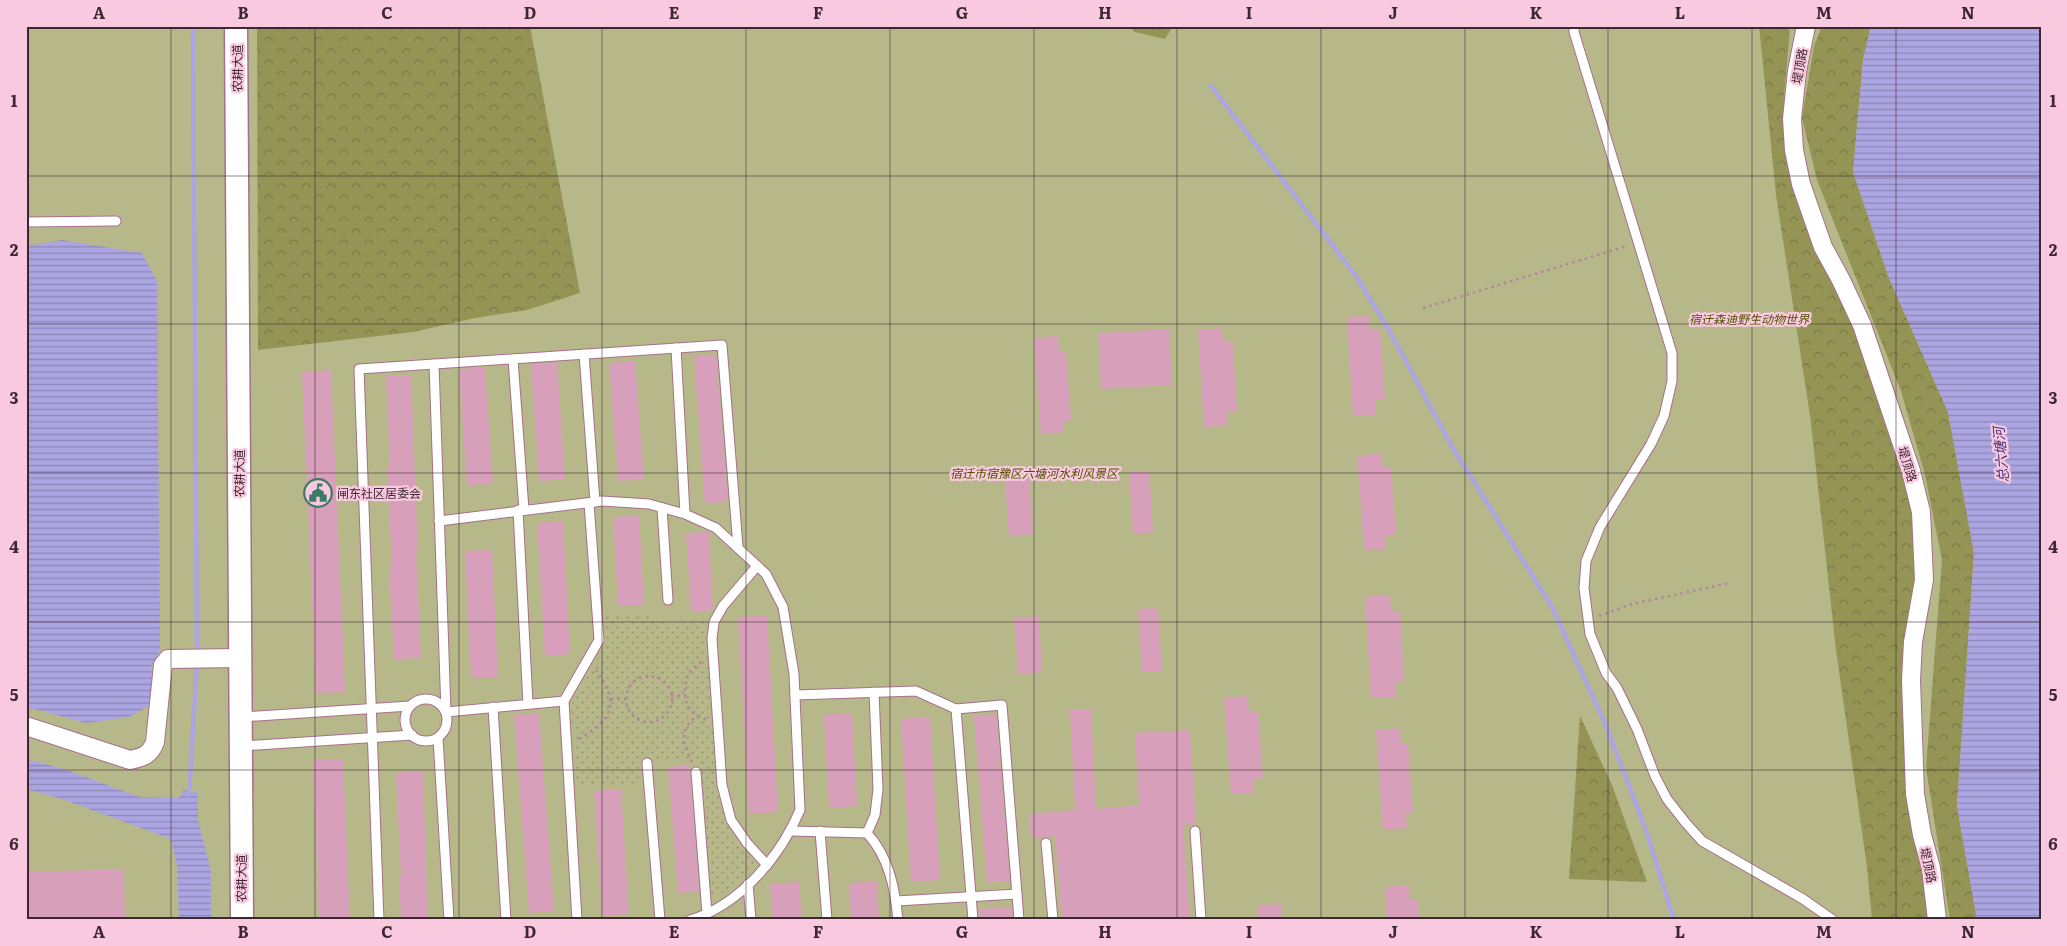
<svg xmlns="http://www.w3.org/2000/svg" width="2067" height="946" font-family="Literata,'Noto Sans SC',serif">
<defs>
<pattern id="forest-crowns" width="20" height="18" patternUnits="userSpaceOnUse" patternTransform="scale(1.25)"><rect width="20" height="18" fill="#949455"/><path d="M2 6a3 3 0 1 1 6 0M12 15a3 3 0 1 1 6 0" fill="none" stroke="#7a7947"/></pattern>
<pattern id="garden-dots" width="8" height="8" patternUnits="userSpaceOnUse" patternTransform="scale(1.25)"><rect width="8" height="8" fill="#b7b88a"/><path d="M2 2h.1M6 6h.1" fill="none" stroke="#969671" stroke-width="1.8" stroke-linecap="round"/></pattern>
<pattern id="water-rules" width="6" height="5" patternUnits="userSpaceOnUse" patternTransform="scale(1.25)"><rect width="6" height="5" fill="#aba5e1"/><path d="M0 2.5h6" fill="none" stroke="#8d86b7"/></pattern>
</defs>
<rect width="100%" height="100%" fill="#f2b8d4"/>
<rect fill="#b7b88a" x="26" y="26" width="2015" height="894"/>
<g fill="url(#forest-crowns)">
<path d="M257 26H530L580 293 527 310 475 318 413 332 258 350Z"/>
<path d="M1129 26H1173L1165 39 1135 32Z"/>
<path d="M1759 26H1777L1790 30 1784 96 1788 153 1804 224 1860 342 1912 502 1916 553 1914 588 1903 667 1905 744 1920 860 1928 897 1930 920H1872L1867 867 1836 650 1810 415 1776 195Z"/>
<path d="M1822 26H1871L1863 60 1853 172 1889 278 1948 412 1974 553 1957 806 1977 920H1950L1926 768 1942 560 1925 475 1901 391 1817 180 1802 118 1814 46Z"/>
<path d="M1580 716 1612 785 1647 882 1569 879Z"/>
</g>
<path fill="url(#garden-dots)" d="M652 613 653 620H668L670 624 706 621 716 779 720 805 735 840 754 862C745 877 728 893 711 898L700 763 691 759 639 763V783L577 786 571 705 605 645 603 615Z"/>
<g fill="url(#water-rules)">
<path d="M1871 26H2041V920H1977L1957 806 1974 553 1948 412 1889 278 1853 172 1863 60Z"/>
<path d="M62 240 142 253 157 281 160 650 151 667 155 696 147 707 129 717 86 723 35 709H26V246Z"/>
<path d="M26 759 64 769 140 797 177 798 182 795 183 790 198 792V820L211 871V920H179L177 866 171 839 62 799 26 789Z"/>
</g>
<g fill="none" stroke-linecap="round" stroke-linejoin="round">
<g stroke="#aba5e1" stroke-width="4.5">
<path d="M193 26 197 656"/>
<path d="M1211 86 1356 276 1389 330 1451 445 1552 607 1607 728 1647 833 1674 920"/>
<path d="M189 795 197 663"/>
</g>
</g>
<g fill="#d89fba">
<path d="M1369 316 1370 330H1380L1385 399 1375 400 1376 415 1353 416 1347 317Z"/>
<path d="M1222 328 1223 342H1233L1237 411 1227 412 1228 425 1204 427 1198 330Z"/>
<path d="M1169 329 1172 385 1101 389 1098 333Z"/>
<path d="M1058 336 1059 351H1066L1071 420 1063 421 1064 432 1041 434 1034 338Z"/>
<path d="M716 355 728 502 705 503 694 356Z"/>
<path d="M635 361 644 479 618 481 609 363Z"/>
<path d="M557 362 565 479 539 481 531 364Z"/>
<path d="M485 367 493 484 467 485 459 369Z"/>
<path d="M331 370 345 692 316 693 302 372Z"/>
<path d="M411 375 418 553H416L421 658 394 659 389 570H392L387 465H390L386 376Z"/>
<path d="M1382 454 1383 467H1391L1396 535H1385L1386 549 1364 550 1357 455Z"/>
<path d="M1149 471 1153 532 1133 534 1129 472Z"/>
<path d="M1029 477 1033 534 1009 536 1005 479Z"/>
<path d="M639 516 644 605 618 606 613 517Z"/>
<path d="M563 521 570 654 545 656 537 523Z"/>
<path d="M709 532 713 610 691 612 686 533Z"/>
<path d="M492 550 498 677 471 678 465 551Z"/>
<path d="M1390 595 1391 611H1400L1404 681H1395L1396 697 1371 698 1365 597Z"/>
<path d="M1158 608 1162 671 1142 672 1138 609Z"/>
<path d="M767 616 778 812 749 814 738 617Z"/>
<path d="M1039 616 1042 672 1018 674 1014 618Z"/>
<path d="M1248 696 1249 712H1258L1263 778 1253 779 1254 793 1231 794 1224 698Z"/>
<path d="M1091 709 1096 809 1139 805 1135 733 1190 730 1196 824 1183 825 1190 920H1062L1055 836 1031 838 1029 814 1075 810 1070 710Z"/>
<path d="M539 713 554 911 529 913 514 715Z"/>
<path d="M852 713 857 806 829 808 824 715Z"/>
<path d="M996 714 1010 881 987 883 974 716Z"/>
<path d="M930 717 940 880 911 882 901 719Z"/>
<path d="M1400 728 1401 744H1408L1413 813 1406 814 1407 828 1383 830 1376 730Z"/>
<path d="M343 759 350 920H319L313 760Z"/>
<path d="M690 765 699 891 678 893 668 767Z"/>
<path d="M423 771 428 920H401L399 875H401L396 773Z"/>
<path d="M621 789 629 914 602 916 594 791Z"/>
<path d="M124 869 125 920H26V872Z"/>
<path d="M877 881 879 920H851L849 883Z"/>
<path d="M799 882 802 920H773L770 884Z"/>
<path d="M1409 885 1410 900H1418L1419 920H1387L1385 887Z"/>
<path d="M1281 904 1282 920H1258L1257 905Z"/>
<path d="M1012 907 1013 920H979L978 909Z"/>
</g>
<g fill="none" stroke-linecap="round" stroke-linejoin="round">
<defs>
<g id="service">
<path d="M1574 26V32L1672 353V381L1664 416 1651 444 1600 527 1586 561 1584 588 1590 634 1606 673 1617 688 1637 729 1655 776 1667 799 1685 822 1702 841 1803 899 1833 920"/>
<path d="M26 222 116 221"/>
<path d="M676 348 685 514"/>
<path d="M584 354 595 502"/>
<path d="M513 359 524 510"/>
<path d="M434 364 446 712 564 701"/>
<path d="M662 508 668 600"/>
<path d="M518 510 528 704"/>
<path d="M439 521 602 501 649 504 685 514 716 528 766 574 783 607 794 674 800 810C780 857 740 905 690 920"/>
<path d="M757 566 723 606 714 622 712 639 722 785 731 820 747 843 767 865"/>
<path d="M795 695 916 691 956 709 1002 705 1019 920"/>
<circle cx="426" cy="720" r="21"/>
<path d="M493 707 506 920"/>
<path d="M956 709 973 920"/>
<path d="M241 717 410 706"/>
<path d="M438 738 449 920"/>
<path d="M241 746 412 735"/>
<path d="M647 763 660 920"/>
<path d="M696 772 707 914"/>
<path d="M791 831 867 833C889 857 895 888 898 920"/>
<path d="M820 831 827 920"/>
<path d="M1195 831 1201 920"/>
<path d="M867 833 875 815 878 789 874 692"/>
<path d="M1046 843 1053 920"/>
<path d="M748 884 751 920"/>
<path d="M896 901 1017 894"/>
<path d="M379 920 359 369 722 345 738 547"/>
<path d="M577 920 564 701 599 640 589 503"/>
</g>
<g id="minor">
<path d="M1806 26 1797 71 1792 119 1794 150 1801 184 1823 247 1841 280 1862 325 1911 471 1921 512 1924 580 1913 642 1911 680 1915 794 1922 835 1931 868 1937 920"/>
<path d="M26 726 130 760C144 757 150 755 155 742L163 665 168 659 240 658"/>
</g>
<path id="tertiary" d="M236 26 242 920"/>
</defs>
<use href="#service" stroke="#a6708a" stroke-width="11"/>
<use href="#minor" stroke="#a6708a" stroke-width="20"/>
<use href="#tertiary" stroke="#a6708a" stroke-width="25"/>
<g stroke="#b2859b" stroke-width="2.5" stroke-dasharray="2.5 4" stroke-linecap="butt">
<path d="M1423 308 1627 246"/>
<path d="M1599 616 1632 604 1730 583"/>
<path d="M701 662 688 673 685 687V699L690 710 706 720"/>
<circle cx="649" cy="699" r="23"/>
<path d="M671 696 685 695"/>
<path d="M611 699H626"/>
<path d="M579 739C613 719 620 704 596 670"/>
<path d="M692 762C682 741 679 732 697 715"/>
</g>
<use href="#service" stroke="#fff" stroke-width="9"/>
<use href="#minor" stroke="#fff" stroke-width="18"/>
<use href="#tertiary" stroke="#fff" stroke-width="22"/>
</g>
<path fill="none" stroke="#3e2732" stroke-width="1" stroke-opacity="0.55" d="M171 26V920M315 26V920M459 26V920M602 26V920M746 26V920M890 26V920M1034 26V920M1177 26V920M1321 26V920M1465 26V920M1608 26V920M1752 26V920M1896 26V920M26 176H2041M26 324H2041M26 473H2041M26 622H2041M26 770H2041"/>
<defs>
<symbol id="civic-ring" viewBox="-11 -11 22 22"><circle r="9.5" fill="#f9c9df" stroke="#3d7a65" stroke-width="1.5"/><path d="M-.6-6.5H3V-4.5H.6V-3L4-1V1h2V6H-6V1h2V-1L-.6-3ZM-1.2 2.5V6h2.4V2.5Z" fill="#3d7a65"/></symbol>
</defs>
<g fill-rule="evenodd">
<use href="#civic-ring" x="302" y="477" width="32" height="32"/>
</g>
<g text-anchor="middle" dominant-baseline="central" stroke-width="4.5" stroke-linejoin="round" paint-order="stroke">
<g font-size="12" fill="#3e2732" stroke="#f9c9df">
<text transform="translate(1799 66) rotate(-80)">堤顶路</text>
<text transform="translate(237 68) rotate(-90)">农耕大道</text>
<text transform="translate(1908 464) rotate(73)">堤顶路</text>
<text transform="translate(239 473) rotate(-90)">农耕大道</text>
<text transform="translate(1929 865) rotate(78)">堤顶路</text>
<text transform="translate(241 878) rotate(-90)">农耕大道</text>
</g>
<g font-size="12" font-style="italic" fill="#515000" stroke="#f9c9df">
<text x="1749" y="319">宿迁森迪野生动物世界</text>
<text x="1034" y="473">宿迁市宿豫区六塘河水利风景区</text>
</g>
<g font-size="12" fill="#3e2732" stroke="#f9c9df" text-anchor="start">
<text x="337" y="493">闸东社区居委会</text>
</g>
<g font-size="14" font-style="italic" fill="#46387f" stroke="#f9c9df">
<text transform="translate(2000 455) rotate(-95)">总六塘河</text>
</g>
</g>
<rect width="2067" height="946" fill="none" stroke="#f9c9df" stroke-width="55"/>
<rect x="28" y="28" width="2012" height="890" fill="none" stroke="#3e2732" stroke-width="2"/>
<g font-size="16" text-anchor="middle" font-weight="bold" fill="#3e2732">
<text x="99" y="19">A</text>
<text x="243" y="19">B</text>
<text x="387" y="19">C</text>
<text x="530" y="19">D</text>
<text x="674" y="19">E</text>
<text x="818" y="19">F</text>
<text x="962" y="19">G</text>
<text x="1105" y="19">H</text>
<text x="1249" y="19">I</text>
<text x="1393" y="19">J</text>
<text x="1536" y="19">K</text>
<text x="1680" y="19">L</text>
<text x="1824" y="19">M</text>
<text x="1968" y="19">N</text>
<text x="14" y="107">1</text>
<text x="2053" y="107">1</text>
<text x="14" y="256">2</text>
<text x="2053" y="256">2</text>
<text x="14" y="404">3</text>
<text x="2053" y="404">3</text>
<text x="14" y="553">4</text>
<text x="2053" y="553">4</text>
<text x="14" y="701">5</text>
<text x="2053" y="701">5</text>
<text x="14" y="850">6</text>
<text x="2053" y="850">6</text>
<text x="99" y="938">A</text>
<text x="243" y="938">B</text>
<text x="387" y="938">C</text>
<text x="530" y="938">D</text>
<text x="674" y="938">E</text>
<text x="818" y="938">F</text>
<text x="962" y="938">G</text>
<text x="1105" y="938">H</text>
<text x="1249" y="938">I</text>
<text x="1393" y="938">J</text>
<text x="1536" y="938">K</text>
<text x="1680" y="938">L</text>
<text x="1824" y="938">M</text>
<text x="1968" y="938">N</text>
</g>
</svg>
